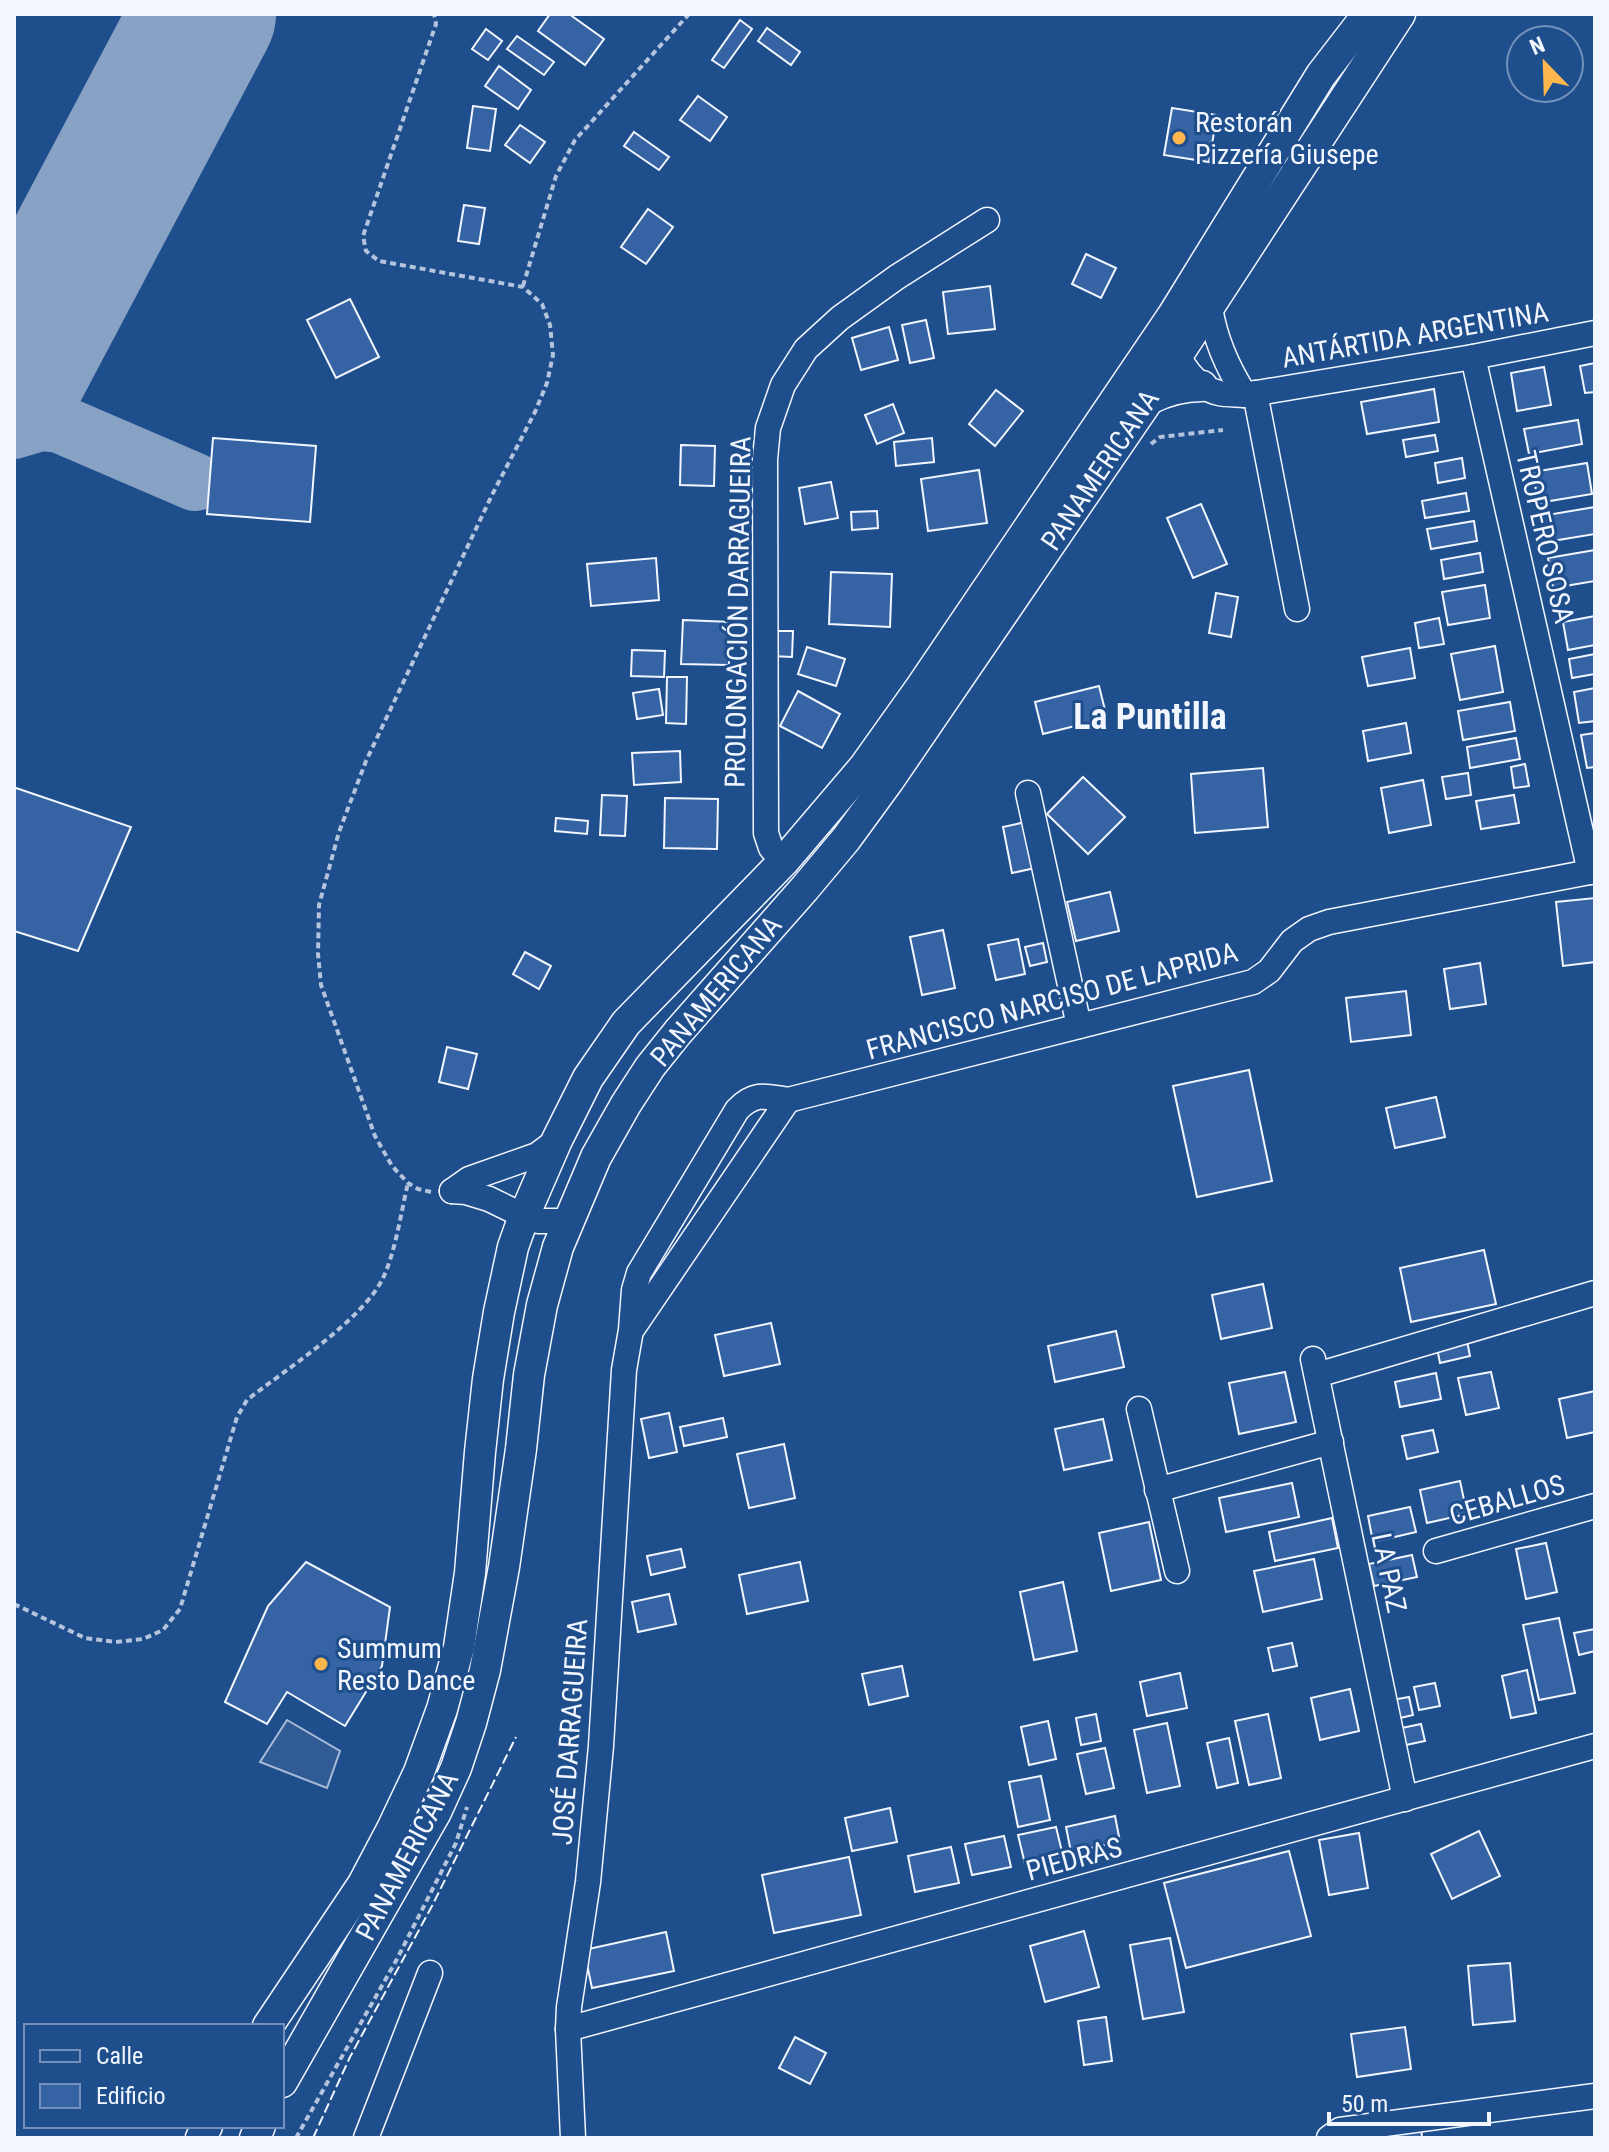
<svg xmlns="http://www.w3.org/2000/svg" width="1609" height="2152" font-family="'Roboto Condensed',sans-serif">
<rect width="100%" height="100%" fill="#1f4e8c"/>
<path fill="#305b95" stroke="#a8bbd7" stroke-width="2" d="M287 1720 340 1751 327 1788 260 1762Z"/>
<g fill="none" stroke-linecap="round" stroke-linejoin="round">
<g stroke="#88a2c6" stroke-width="58">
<path d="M50 303 37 371 45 407 60 424"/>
<path d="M14 430 41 422 60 424 195 482"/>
</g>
<path stroke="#88a2c6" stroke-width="144" d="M14 373 204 14"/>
</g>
<g fill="#3563a3" stroke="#f2f6ff" stroke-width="2">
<path d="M550 14H569L604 39 585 65 538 31Z"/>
<path d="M740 20 752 29 724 68 712 60Z"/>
<path d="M767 28 800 52 791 65 758 41Z"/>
<path d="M486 29 502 41 488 60 472 49Z"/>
<path d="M517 36 554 62 544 75 507 49Z"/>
<path d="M499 66 531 90 518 109 485 86Z"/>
<path d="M698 96 727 117 710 141 680 120Z"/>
<path d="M473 106 496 109 490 151 467 148Z"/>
<path d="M1172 108 1217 115 1209 162 1164 155Z"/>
<path d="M520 125 545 142 530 163 505 145Z"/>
<path d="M634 132 669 157 659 170 624 146Z"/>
<path d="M464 205 485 208 479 244 458 241Z"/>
<path d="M648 209 673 227 646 264 621 247Z"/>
<path d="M1086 254 1116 268 1101 298 1072 284Z"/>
<path d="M990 286 995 329 948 334 943 292Z"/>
<path d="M350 299 379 357 336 378 307 320Z"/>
<path d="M926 320 934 358 910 363 902 325Z"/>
<path d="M889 327 898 360 861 370 852 338Z"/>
<path d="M1595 363V392L1585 393 1580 366Z"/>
<path d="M1544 367 1551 405 1517 411 1511 373Z"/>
<path d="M1434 389 1439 422 1367 434 1361 402Z"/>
<path d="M996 390 1023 411 995 446 969 424Z"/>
<path d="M893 404 904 433 877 444 865 415Z"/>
<path d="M1578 420 1582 444 1529 454 1524 429Z"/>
<path d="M1435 435 1438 451 1406 457 1403 440Z"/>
<path d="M213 438 316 446 310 522 207 514Z"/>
<path d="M932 438 934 462 896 466 894 442Z"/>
<path d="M681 445 715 446 714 486 680 485Z"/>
<path d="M1462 458 1465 478 1438 483 1435 463Z"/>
<path d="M1587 463 1592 494 1538 503 1533 472Z"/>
<path d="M979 470 987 523 928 531 921 479Z"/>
<path d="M831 482 838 518 805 524 799 488Z"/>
<path d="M1466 493 1469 511 1425 518 1422 501Z"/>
<path d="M1201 504 1227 564 1193 578 1167 518Z"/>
<path d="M1595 507V534L1546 542 1541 516Z"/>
<path d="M877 511 878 528 852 530 851 512Z"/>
<path d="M1474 521 1477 541 1431 549 1427 529Z"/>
<path d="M1595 550V581L1553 588 1548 558Z"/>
<path d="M1480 553 1483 572 1444 579 1441 560Z"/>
<path d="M656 558 659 600 591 606 587 564Z"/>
<path d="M831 572 892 574 890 627 829 624Z"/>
<path d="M1485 585 1490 618 1448 625 1442 592Z"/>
<path d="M1216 593 1238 597 1231 637 1209 633Z"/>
<path d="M1595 616V645L1568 650 1563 622Z"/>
<path d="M1439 618 1444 644 1419 648 1415 623Z"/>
<path d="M683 620 731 622 729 665 681 664Z"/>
<path d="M772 631H793L792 657 771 656Z"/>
<path d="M1495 646 1503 692 1460 700 1451 654Z"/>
<path d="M807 647 845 659 836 686 798 674Z"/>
<path d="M1410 648 1415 678 1368 686 1362 657Z"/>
<path d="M632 650 665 651 664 677 631 676Z"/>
<path d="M1595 654V674L1572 678 1569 659Z"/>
<path d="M667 677H687L686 724 666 723Z"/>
<path d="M1099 686 1107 718 1043 734 1035 702Z"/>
<path d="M1595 688V721L1579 723 1574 692Z"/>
<path d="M659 689 663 715 637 719 633 693Z"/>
<path d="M798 691 840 714 822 748 780 726Z"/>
<path d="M1510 702 1515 731 1463 740 1458 711Z"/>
<path d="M1406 723 1411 753 1368 761 1363 731Z"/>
<path d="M1595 733V767L1587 768 1581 735Z"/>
<path d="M1516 738 1520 759 1470 768 1467 747Z"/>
<path d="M680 751 681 782 634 785 632 753Z"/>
<path d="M1525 764 1529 786 1514 788 1511 767Z"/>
<path d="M1263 768 1268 827 1195 833 1191 774Z"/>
<path d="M1468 773 1471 795 1446 799 1442 777Z"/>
<path d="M1083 777 1125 817 1088 854 1047 814Z"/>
<path d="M1423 780 1431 825 1389 833 1381 788Z"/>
<path d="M16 788 131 827 78 951 14 931V791Z"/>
<path d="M602 795 627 796 625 836 600 835Z"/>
<path d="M1514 795 1519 823 1481 829 1476 801Z"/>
<path d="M665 798 718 799 717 849 664 848Z"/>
<path d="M556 818 588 821 587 834 555 831Z"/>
<path d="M1030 821 1040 867 1012 873 1003 827Z"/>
<path d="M1110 892 1119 931 1076 941 1067 902Z"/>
<path d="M1595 898V962L1563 966 1556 902Z"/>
<path d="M943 930 955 988 922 995 910 937Z"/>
<path d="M1018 939 1025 974 996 980 988 945Z"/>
<path d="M1043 943 1047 962 1030 966 1025 947Z"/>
<path d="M525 952 551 966 539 989 513 974Z"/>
<path d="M1480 963 1486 1004 1450 1009 1444 969Z"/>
<path d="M1406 991 1411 1035 1351 1042 1346 998Z"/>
<path d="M447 1047 477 1054 468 1089 439 1082Z"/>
<path d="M1249 1070 1272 1181 1197 1197 1173 1086Z"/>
<path d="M1436 1097 1445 1137 1395 1148 1386 1108Z"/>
<path d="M1484 1250 1496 1304 1411 1322 1400 1268Z"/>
<path d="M1263 1284 1272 1328 1221 1339 1212 1295Z"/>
<path d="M771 1323 780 1364 724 1376 715 1335Z"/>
<path d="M1116 1331 1124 1367 1055 1382 1048 1346Z"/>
<path d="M1466 1336 1470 1356 1440 1363 1436 1343Z"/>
<path d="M1285 1372 1296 1422 1239 1434 1229 1383Z"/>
<path d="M1491 1372 1499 1408 1466 1415 1458 1378Z"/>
<path d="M1436 1373 1441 1399 1400 1407 1395 1382Z"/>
<path d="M1595 1391V1432L1567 1438 1559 1399Z"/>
<path d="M669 1413 677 1452 649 1458 641 1419Z"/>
<path d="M723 1418 727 1437 684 1446 680 1427Z"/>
<path d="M1103 1419 1112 1460 1064 1470 1055 1429Z"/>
<path d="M1433 1430 1438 1452 1407 1459 1402 1436Z"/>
<path d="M784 1444 795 1498 749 1508 737 1454Z"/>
<path d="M1460 1481 1467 1514 1427 1523 1420 1490Z"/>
<path d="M1292 1483 1299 1517 1226 1532 1219 1498Z"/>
<path d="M1410 1507 1416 1532 1373 1542 1368 1516Z"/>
<path d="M1332 1518 1338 1548 1275 1561 1269 1532Z"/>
<path d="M1149 1522 1161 1580 1111 1591 1099 1533Z"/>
<path d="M1546 1543 1557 1592 1526 1599 1516 1549Z"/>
<path d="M681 1549 685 1567 651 1575 647 1556Z"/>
<path d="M1412 1555 1417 1577 1374 1586 1369 1564Z"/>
<path d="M1314 1559 1322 1599 1263 1612 1254 1571Z"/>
<path d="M306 1562 390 1607 382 1666 345 1726 287 1692 267 1724 225 1702 268 1606Z"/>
<path d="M800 1562 808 1601 747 1614 739 1575Z"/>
<path d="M1063 1582 1077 1651 1034 1660 1020 1592Z"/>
<path d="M669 1594 676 1624 638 1632 632 1602Z"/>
<path d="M1559 1618 1575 1693 1539 1700 1523 1625Z"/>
<path d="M1595 1629V1651L1579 1655 1574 1633Z"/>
<path d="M1292 1643 1297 1666 1273 1671 1268 1648Z"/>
<path d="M902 1666 908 1696 869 1705 862 1674Z"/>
<path d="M1527 1670 1536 1713 1511 1718 1502 1676Z"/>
<path d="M1180 1673 1187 1708 1147 1716 1140 1682Z"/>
<path d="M1435 1683 1440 1706 1419 1710 1414 1687Z"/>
<path d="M1350 1689 1359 1731 1320 1740 1311 1698Z"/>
<path d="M1409 1697 1413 1715 1396 1719 1392 1700Z"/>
<path d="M1096 1714 1101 1741 1081 1745 1076 1718Z"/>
<path d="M1268 1714 1281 1778 1249 1785 1235 1721Z"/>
<path d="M1048 1721 1056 1759 1029 1765 1021 1727Z"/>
<path d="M1167 1723 1180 1786 1147 1793 1134 1730Z"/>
<path d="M1421 1724 1425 1741 1401 1746 1397 1729Z"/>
<path d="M1229 1738 1238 1783 1217 1788 1207 1743Z"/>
<path d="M1105 1748 1114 1788 1086 1794 1077 1754Z"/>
<path d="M1041 1776 1050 1820 1018 1827 1009 1782Z"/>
<path d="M890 1808 897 1842 852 1851 845 1818Z"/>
<path d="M1115 1816 1120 1842 1071 1852 1066 1827Z"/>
<path d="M1056 1827 1063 1856 1025 1864 1018 1835Z"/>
<path d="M1479 1831 1500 1876 1452 1899 1431 1854Z"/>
<path d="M1359 1833 1368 1888 1329 1895 1319 1840Z"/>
<path d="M1004 1836 1011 1867 972 1875 965 1844Z"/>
<path d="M951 1847 959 1883 915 1892 908 1856Z"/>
<path d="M1289 1851 1311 1936 1186 1968 1164 1883Z"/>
<path d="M849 1857 861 1915 774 1933 762 1875Z"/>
<path d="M1084 1931 1099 1987 1045 2002 1030 1946Z"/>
<path d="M666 1932 674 1971 592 1988 584 1950Z"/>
<path d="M1170 1938 1184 2012 1143 2019 1130 1945Z"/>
<path d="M1510 1963 1515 2021 1473 2025 1468 1966Z"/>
<path d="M1106 2017 1112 2061 1084 2065 1078 2021Z"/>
<path d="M1405 2027 1411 2069 1357 2077 1351 2034Z"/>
<path d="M795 2037 826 2053 810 2084 779 2068Z"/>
<path d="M1421 2127 1422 2138H1391L1390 2130Z"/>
</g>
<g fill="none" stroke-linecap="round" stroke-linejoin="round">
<defs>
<g id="minor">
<path d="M1210 307C1215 340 1227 367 1245 395"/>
<path d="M1174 341C1179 364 1195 387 1219 393 1227 395 1237 394 1245 395L1473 357 1595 333"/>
<path d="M1473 357 1590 872"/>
<path d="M1255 393 1297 609"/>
<path d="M1028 793 1079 1026"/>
<path d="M784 861 771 848 766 833 765 459 768 428 783 385 806 349 840 318 897 277 987 220"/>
<path d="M452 1191 466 1192 489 1199 524 1216 538 1221H569"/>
<path d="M452 1191 469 1179 537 1155 557 1140"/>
<path d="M633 1328 788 1100"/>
<path d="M1313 1359 1405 1799"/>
<path d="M1317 1375 1595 1293"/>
<path d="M1139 1409 1177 1571"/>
<path d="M1157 1490 1331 1442"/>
<path d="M1436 1551 1595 1506"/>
<path d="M568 2029 1595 1746"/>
<path d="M366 2138 430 1973"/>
<path d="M573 2138 568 2029 569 2007 588 1882 601 1746 624 1370 631 1330 634 1290 639 1273 737 1110C754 1092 766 1096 788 1100L1253 982 1269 971 1292 941 1309 929 1329 922 1595 871"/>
<path d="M1329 2138 1340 2130 1595 2096"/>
</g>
<g id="major">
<path d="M1149 399C1167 390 1182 386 1202 386"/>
<path d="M268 2026 363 1884 392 1829 419 1772 442 1709 459 1647 470 1573 480 1452 488 1379 499 1312 513 1247 524 1216 557 1140 588 1078 626 1023 784 861 864 767 921 687 1173 315 1321 75 1368 14"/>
<path d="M282 2082 436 1812 456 1768 471 1723 485 1670 504 1567 521 1449 529 1375 542 1305 558 1247 596 1157 626 1104 650 1067 678 1032 805 888 846 839 889 780 1149 399 1400 14"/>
<path d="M201 2138 207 2126"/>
<path d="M255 2138 260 2126"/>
</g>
</defs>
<use href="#minor" stroke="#f2f6ff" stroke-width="27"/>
<use href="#major" stroke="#f2f6ff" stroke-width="33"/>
<g stroke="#b3c4dc" stroke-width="4" stroke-dasharray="6 4" stroke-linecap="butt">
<path d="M523 286 556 176 575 140 689 14"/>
<path d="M1151 444 1160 437 1223 430"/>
<path d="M431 1192 418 1189 408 1183 392 1166 375 1136 321 985 318 954 319 905 339 832 366 761 492 495 535 412 547 383 553 355 550 325 542 304 523 287 379 261 366 251 363 236 436 24 434 14"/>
<path d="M14 1604 85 1638 116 1642 143 1639 163 1630 180 1609 237 1417 247 1400C285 1370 363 1320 383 1278 396 1250 401 1212 408 1183"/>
<path d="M296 2138 397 1959 456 1843 467 1807"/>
</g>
<use href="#minor" stroke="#1f4e8c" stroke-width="24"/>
<use href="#major" stroke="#1f4e8c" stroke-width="30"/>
<path stroke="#f2f6ff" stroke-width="2" stroke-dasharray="10 4" stroke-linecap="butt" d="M313 2138 350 2057 432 1906 516 1737"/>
</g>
<g fill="#ffb74d" stroke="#1f4e8c" stroke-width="3">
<circle cx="1179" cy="138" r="8"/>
<circle cx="321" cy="1664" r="8"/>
</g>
<g text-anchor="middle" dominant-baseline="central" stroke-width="6" stroke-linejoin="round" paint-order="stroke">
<g font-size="28" fill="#f2f6ff" stroke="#1f4e8c" text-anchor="start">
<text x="1195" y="122">Restorán<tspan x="1195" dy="32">Pizzería Giusepe</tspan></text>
<text x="337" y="1648">Summum<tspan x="337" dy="32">Resto Dance</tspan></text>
</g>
<g font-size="28" fill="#f2f6ff" stroke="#1f4e8c">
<text transform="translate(1415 335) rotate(-10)">ANTÁRTIDA ARGENTINA</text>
<text transform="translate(1100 470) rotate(-56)">PANAMERICANA</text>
<text transform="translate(1545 537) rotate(77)">TROPERO SOSA</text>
<text transform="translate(738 612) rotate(-89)">PROLONGACIÓN DARRAGUEIRA</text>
<text transform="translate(716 991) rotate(-50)">PANAMERICANA</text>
<text transform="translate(1052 1001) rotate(-15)">FRANCISCO NARCISO DE LAPRIDA</text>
<text transform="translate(1507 1500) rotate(-16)">CEBALLOS</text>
<text transform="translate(1389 1573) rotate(78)">LA PAZ</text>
<text transform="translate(570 1732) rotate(-86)">JOSÉ DARRAGUEIRA</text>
<text transform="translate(407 1856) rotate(-62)">PANAMERICANA</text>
<text transform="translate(1074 1859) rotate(-15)">PIEDRAS</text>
</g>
<g font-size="36" font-weight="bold" fill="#f2f6ff" stroke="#1f4e8c">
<text x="1150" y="717">La Puntilla</text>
</g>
</g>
<rect width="1609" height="2152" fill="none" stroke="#f2f6ff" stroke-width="32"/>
<rect x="24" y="2024" width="260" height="104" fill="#1f4e8c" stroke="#7391ba" stroke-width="2"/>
<rect x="40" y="2050" width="40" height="12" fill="#1f4e8c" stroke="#7391ba" stroke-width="2"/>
<text x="96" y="2064" font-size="24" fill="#f2f6ff">Calle</text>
<rect x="40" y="2084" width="40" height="24" fill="#3563a3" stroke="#7391ba" stroke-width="2"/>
<text x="96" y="2104" font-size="24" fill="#f2f6ff">Edificio</text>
<g transform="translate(1545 64) rotate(337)"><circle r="38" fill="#1f4e8c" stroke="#7391ba" stroke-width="2"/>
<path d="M0-6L14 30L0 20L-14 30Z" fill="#ffb74d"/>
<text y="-12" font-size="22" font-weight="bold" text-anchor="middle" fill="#f2f6ff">N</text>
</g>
<path d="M1329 2112v12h160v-12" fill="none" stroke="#f2f6ff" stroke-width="4"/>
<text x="1341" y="2112" font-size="24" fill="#f2f6ff" stroke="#1f4e8c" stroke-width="6" paint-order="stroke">50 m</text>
</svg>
